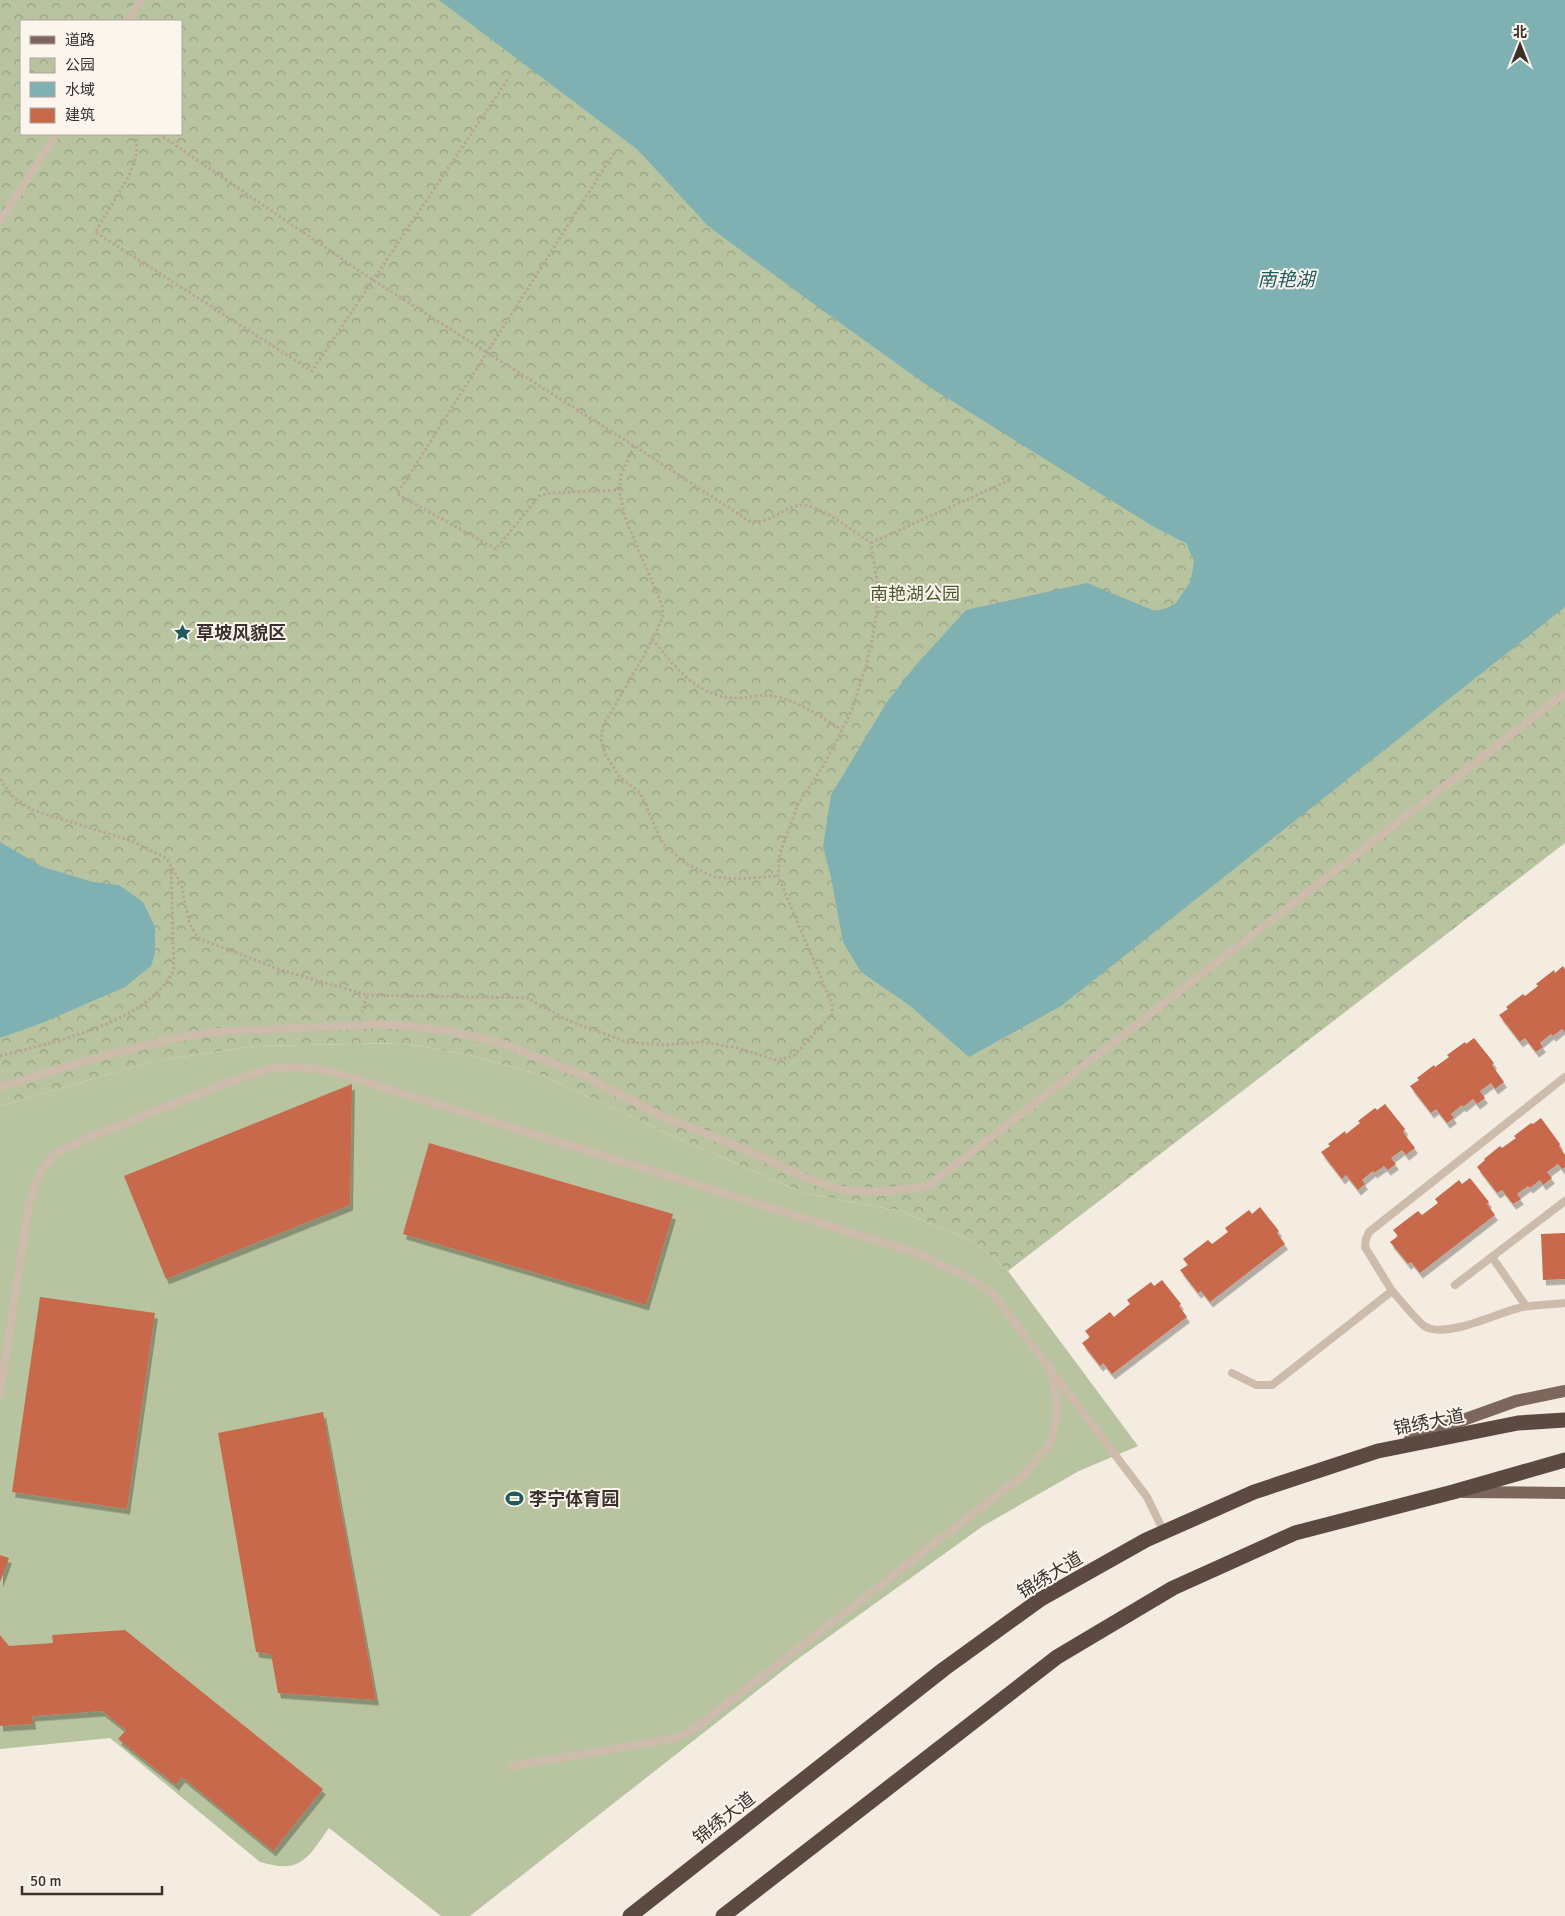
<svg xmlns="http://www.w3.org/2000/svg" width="1565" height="1916" font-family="Signika,'Noto Sans SC',sans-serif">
<defs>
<pattern id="park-crowns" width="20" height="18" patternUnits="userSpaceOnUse" patternTransform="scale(1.25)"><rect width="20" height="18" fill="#b8c4a0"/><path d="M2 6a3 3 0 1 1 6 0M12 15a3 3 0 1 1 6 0" fill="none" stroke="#97a083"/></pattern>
<filter id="shadow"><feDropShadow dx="3" dy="5.5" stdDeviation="0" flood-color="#0004"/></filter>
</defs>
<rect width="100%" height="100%" fill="#f4ebe1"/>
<path fill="#b8c4a0" d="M403 1043 469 1055 544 1076 675 1137 804 1193 900 1211 973 1241 1008 1271 1138 1446 1079 1471 983 1526 795 1661 470 1916H441L329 1828C307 1859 301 1874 260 1862L110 1738 0 1749V1106L154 1061 255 1046Z"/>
<path fill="url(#park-crowns)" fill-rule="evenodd" d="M0 0H1565V843L1008 1271 973 1241 900 1211 804 1193 675 1137 544 1076 469 1055 403 1043 255 1046 154 1061 0 1106ZM21 21H181V134H21Z"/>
<g fill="#7fb0b2">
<path d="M439 0H1565V607L1061 1006 969 1057 909 1005 861 972 843 942 831 877 823 847 831 795 887 702 915 666 966 610 1087 583 1155 611 1167 608 1176 603 1191 581 1194 561 1186 543 1154 527 928 386 811 302 708 226 638 150Z"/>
<path d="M0 842 43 867 93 882 119 885 143 902 155 927V953L151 966 125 987 42 1023 0 1038Z"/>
</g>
<g fill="#c8694b" filter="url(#shadow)">
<path d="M1563 966 1565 969V1032L1562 1029 1553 1036 1551 1034 1540 1043 1543 1047 1536 1052 1525 1038 1520 1042 1499 1015 1508 1009 1506 1007 1523 994 1525 996 1538 986 1536 984 1554 970 1555 973Z"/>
<path d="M1474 1038 1494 1063 1492 1065 1504 1082 1495 1089 1491 1083 1480 1091 1485 1098 1477 1104 1473 1099 1463 1107 1462 1105 1451 1114 1454 1118 1447 1123 1436 1109 1431 1113 1410 1086 1419 1080 1417 1078 1434 1065 1435 1067 1449 1057 1447 1055 1465 1042 1466 1044Z"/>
<path d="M352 1084 350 1205 166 1279 124 1176Z"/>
<path d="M1385 1104 1405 1129 1403 1132 1415 1148 1406 1155 1402 1150 1391 1158 1396 1164 1388 1170 1384 1166 1374 1173 1373 1171 1362 1180 1365 1184 1358 1190 1346 1175 1342 1179 1321 1152 1330 1146 1328 1144 1345 1131 1346 1134 1360 1123 1358 1121 1375 1108 1377 1110Z"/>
<path d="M1541 1118 1560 1144 1559 1146 1565 1155V1167L1562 1169 1558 1164 1547 1172 1552 1178 1543 1185 1540 1180 1530 1188 1528 1186 1517 1194 1521 1199 1513 1204 1502 1190 1497 1193 1477 1167 1485 1160 1484 1159 1500 1146 1502 1148 1516 1138 1514 1136 1531 1123 1533 1124Z"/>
<path d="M429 1143 673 1214 646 1305 403 1234Z"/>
<path d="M1470 1178 1489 1202 1487 1204 1495 1215 1420 1273 1411 1262 1408 1264 1390 1242 1398 1236 1393 1230 1418 1211 1422 1215 1438 1203 1435 1199 1459 1180 1462 1184Z"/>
<path d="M1260 1207 1279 1231 1277 1233 1285 1244 1210 1302 1201 1291 1198 1293 1180 1270 1188 1265 1183 1259 1208 1240 1212 1244 1228 1232 1225 1228 1249 1210 1252 1214Z"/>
<path d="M1565 1233V1279L1543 1280 1541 1234Z"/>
<path d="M1162 1280 1181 1304 1179 1306 1187 1317 1112 1374 1103 1363 1100 1366 1082 1343 1090 1337 1085 1331 1110 1312 1114 1317 1130 1304 1127 1300 1151 1282 1154 1286Z"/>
<path d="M40 1297 155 1313 127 1509 12 1492Z"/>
<path d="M323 1412 376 1700 278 1693 271 1654 256 1652 218 1433Z"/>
<path d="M0 1555 9 1558 0 1582Z"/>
<path d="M125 1630 323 1789 273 1851 182 1777 176 1785 118 1739 126 1730 102 1711 32 1716 33 1724 0 1726V1635L9 1646 53 1643 52 1635Z"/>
</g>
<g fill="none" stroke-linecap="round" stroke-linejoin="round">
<g stroke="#b9a596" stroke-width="3" stroke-dasharray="2.5 2.5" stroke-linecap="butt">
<path d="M136 134 137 153 129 176 95 232 312 371 508 79"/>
<path d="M159 134 373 280 639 449 749 521C770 525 781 508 800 505 817 503 856 533 871 543L879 594 874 630 866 666 852 709 842 730 824 765 798 804 780 853 778 876 832 1004V1014L794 1056 776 1060 738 1048 702 1042 665 1045 627 1042 569 1021 528 998 367 995"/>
<path d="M614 153 397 494 496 549 539 496 551 493 619 490"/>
<path d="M634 446 621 475 619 490 626 520 662 605 663 617 647 650 603 726 601 740 606 755 619 776 640 793 663 844 685 863 714 877 738 879 778 876"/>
<path d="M871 543 1012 479"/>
<path d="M652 639C675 666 694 694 732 698 746 699 761 693 774 696 800 702 820 716 842 730"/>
<path d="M0 779 12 796 32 810 132 841 166 858 181 883 189 922 198 938 278 969 367 995 362 1012"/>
<path d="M0 1056C53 1042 150 1023 174 969L171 868"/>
</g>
<g stroke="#cdbbac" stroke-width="8">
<path d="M127 21 141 0"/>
<path d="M0 222 56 134"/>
<path d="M0 1087 88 1060 170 1039 214 1032 383 1024 445 1030 501 1043 587 1077 659 1115 749 1151 811 1180 843 1190 881 1192 928 1186 1565 693"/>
<path d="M1492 1257 1526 1306"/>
<path d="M1455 1285 1565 1201"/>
<path d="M1392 1291C1400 1299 1418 1323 1426 1327 1448 1338 1497 1313 1519 1308 1534 1304 1550 1305 1565 1303"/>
<path d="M1232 1373 1256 1385H1272L1392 1291 1365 1247 1366 1239 1369 1232 1565 1077"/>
<path d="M0 1394 29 1204 40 1172 54 1154 85 1139 234 1080 268 1069 297 1067 330 1071 920 1254 973 1280 994 1295 1147 1497 1164 1532"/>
<path d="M512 1766 673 1739 694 1729 1022 1476 1050 1444 1058 1408 1050 1368"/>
</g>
<g stroke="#7d675c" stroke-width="12">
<path d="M1410 1439 1516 1401 1565 1391"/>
<path d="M1463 1492 1565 1493"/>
</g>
<g stroke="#5c4a42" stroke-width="15">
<path d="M630 1916 944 1669 1041 1599 1146 1540 1254 1492 1378 1451 1518 1423 1565 1420"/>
<path d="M723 1916 1057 1657 1173 1588 1295 1533 1453 1492 1565 1460"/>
</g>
</g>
<defs>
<symbol id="sight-bare" viewBox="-9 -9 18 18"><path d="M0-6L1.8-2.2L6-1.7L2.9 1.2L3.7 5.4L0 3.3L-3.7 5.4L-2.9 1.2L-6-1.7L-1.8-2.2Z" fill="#1f5a5e" stroke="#fbf5ee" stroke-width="2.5" paint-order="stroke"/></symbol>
<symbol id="stadium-bare" viewBox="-9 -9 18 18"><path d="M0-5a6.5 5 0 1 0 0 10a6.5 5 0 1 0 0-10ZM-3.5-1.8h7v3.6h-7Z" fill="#1f5a5e" stroke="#fbf5ee" stroke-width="2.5" paint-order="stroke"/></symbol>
</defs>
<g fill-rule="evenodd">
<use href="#sight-bare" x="170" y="620" width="25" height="25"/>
<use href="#stadium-bare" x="502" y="1486" width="25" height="25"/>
</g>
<g text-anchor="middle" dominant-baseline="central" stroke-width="4" stroke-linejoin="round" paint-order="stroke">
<g font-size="18" fill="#4a5a2e" stroke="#fbf5ee">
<text x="915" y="594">南艳湖公园</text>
</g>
<g font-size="18" font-weight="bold" fill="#3b302b" stroke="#fbf5ee" text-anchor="start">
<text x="196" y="633">草坡风貌区</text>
<text x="529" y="1499">李宁体育园</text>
</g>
<g font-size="18" fill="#3b302b" stroke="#fbf5ee">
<text transform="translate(1429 1422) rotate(-11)">锦绣大道</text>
<text transform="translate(1050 1575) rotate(-31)">锦绣大道</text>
<text transform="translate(724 1818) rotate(-38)">锦绣大道</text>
</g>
<g font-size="19" font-style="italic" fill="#1f5a5e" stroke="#fbf5ee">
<text x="1286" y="280">南艳湖</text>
</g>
</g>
<rect x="20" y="20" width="162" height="115" fill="#fbf5ee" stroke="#aea6a0"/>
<rect x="30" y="36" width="25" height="8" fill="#7d675c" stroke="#aea6a0"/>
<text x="65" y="45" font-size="15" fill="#3b302b">道路</text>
<rect x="30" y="58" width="25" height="15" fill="url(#park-crowns)" stroke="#aea6a0"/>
<text x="65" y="70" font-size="15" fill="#3b302b">公园</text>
<rect x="30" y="82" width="25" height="15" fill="#7fb0b2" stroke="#aea6a0"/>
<text x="65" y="95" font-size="15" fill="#3b302b">水域</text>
<rect x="30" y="108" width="25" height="15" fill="#c8694b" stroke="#aea6a0"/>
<text x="65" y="120" font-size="15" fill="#3b302b">建筑</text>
<g transform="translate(1520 45)" stroke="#fbf5ee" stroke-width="4" paint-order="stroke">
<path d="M0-4L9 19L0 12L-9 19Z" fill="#3b302b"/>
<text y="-8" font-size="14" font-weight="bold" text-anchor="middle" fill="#3b302b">北</text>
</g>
<path d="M22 1886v8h140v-8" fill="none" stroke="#3b302b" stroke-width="2.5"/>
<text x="30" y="1886" font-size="15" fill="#3b302b" stroke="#fbf5ee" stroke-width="4" paint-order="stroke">50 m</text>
</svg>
